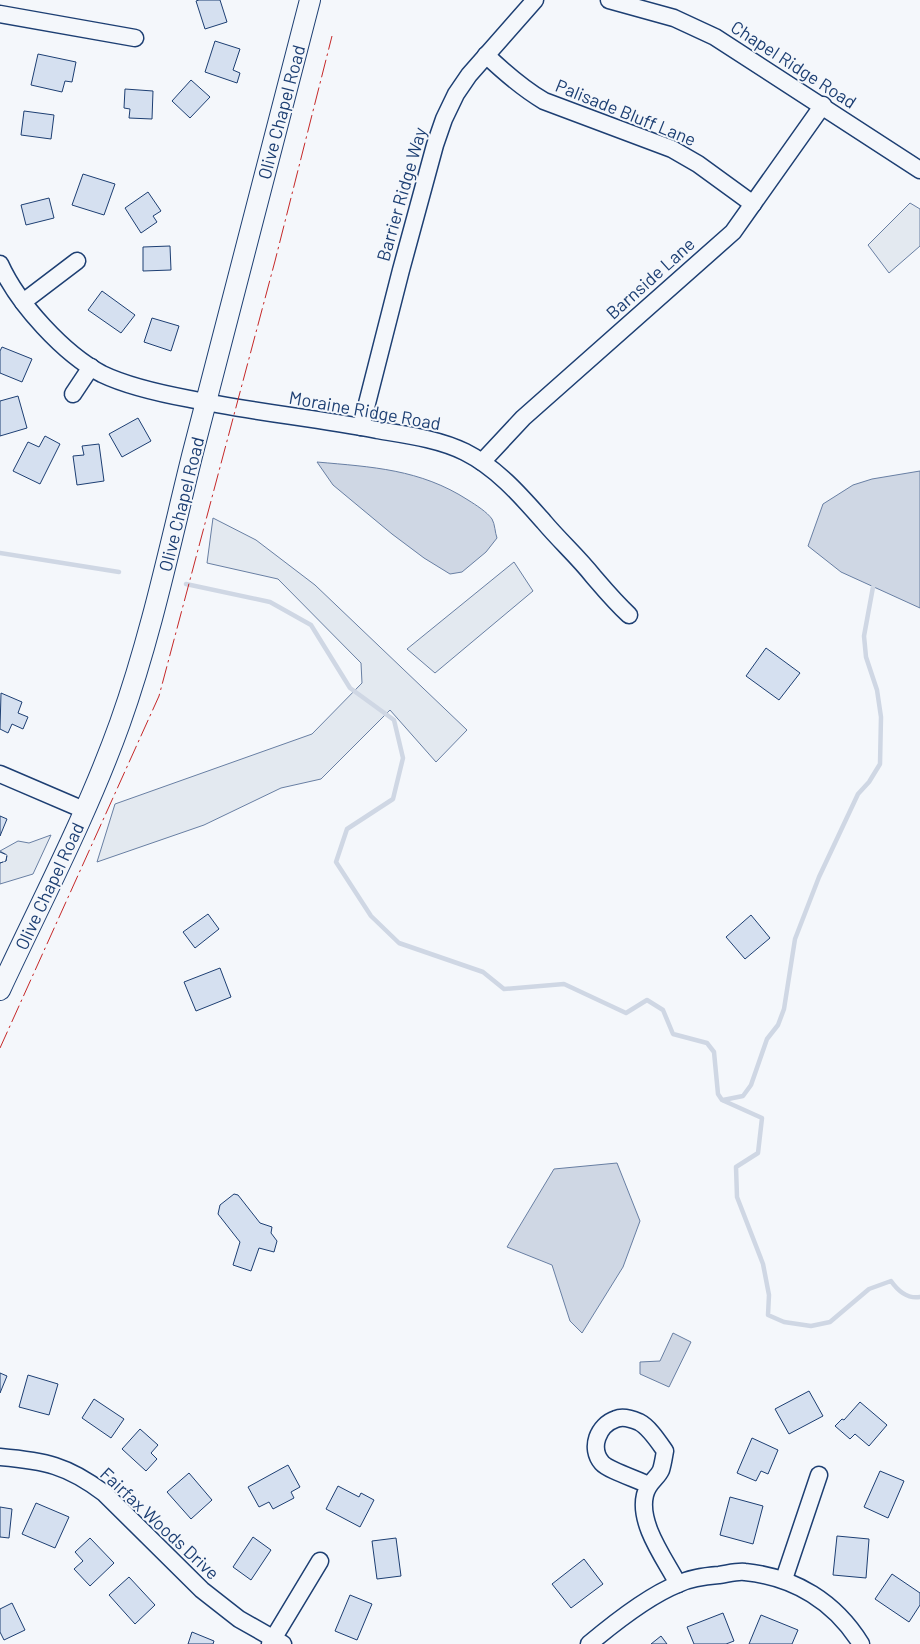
<svg xmlns="http://www.w3.org/2000/svg" width="920" height="1644" font-family="Barlow,sans-serif">
<rect width="100%" height="100%" fill="#f4f7fb"/>
<g fill="#e3e9f0" stroke="#687fa3">
<path d="M910 203 920 209V246L889 273 868 245Z"/>
<path d="M213 518 256 540 315 585 467 730 436 762 390 710 321 779 281 788 204 825 97 862 115 804 312 734 362 683 361 663 278 579 207 563Z"/>
<path d="M514 562 533 591 435 673 407 649Z"/>
<path d="M51 835 33 874 0 884V863L6 861 7 855 0 851 18 841 29 843Z"/>
</g>
<g fill="#cfd7e4" stroke="#687fa3">
<path d="M317 462C372 467 420 469 468 500 476 505 487 512 492 519 495 524 495 533 497 538L486 552 462 572 450 574 424 558 392 534 333 485Z"/>
<path d="M920 471V608L841 572 808 546 823 504 853 485 872 479Z"/>
<path d="M617 1163 640 1221 623 1267 582 1333 570 1321 552 1265 507 1247 554 1169Z"/>
<path d="M673 1333 691 1342 669 1387 640 1374V1362L660 1361Z"/>
</g>
<g fill="none" stroke-linecap="round" stroke-linejoin="round">
<g stroke="#cfd7e4" stroke-width="4.5">
<path d="M0 553 119 572"/>
<path d="M186 584 270 602 311 625 350 688 394 720 403 758 393 799 347 829 336 862 371 916 399 943 483 972 504 989 564 984 626 1013 647 1000 663 1010 673 1034 707 1043 714 1052 718 1094 722 1100 762 1118 758 1153 736 1167 737 1197 763 1264 769 1295 768 1315 784 1322 811 1326 830 1322 869 1289 891 1281C898 1291 908 1299 920 1297"/>
<path d="M723 1100 743 1096 751 1085 767 1039 778 1025 784 1009 795 939 819 877 858 794 869 782 880 764 881 717 877 690 866 657 864 636 873 587"/>
</g>
</g>
<g fill="#d5e0f0" stroke="#1d3f73">
<path d="M199 0H220L227 22 205 29 196 1Z"/>
<path d="M215 41 240 49 233 70 240 73 237 83 205 72Z"/>
<path d="M38 54 76 62 72 82 65 81 62 92 31 85Z"/>
<path d="M191 80 210 97 190 118 172 101Z"/>
<path d="M125 89 153 91 152 119 129 118 130 109 124 108Z"/>
<path d="M24 111 54 115 51 139 21 135Z"/>
<path d="M83 174 115 184 104 215 72 205Z"/>
<path d="M148 192 161 211 153 216 157 222 141 233 125 208Z"/>
<path d="M49 198 54 218 26 225 21 205Z"/>
<path d="M170 246 171 270 143 271V247Z"/>
<path d="M102 291 135 315 121 333 88 310Z"/>
<path d="M152 318 179 326 171 351 144 342Z"/>
<path d="M2 347 32 359 22 382 0 373V351Z"/>
<path d="M18 396 27 428 0 436V401Z"/>
<path d="M138 418 151 441 122 457 109 434Z"/>
<path d="M45 436 60 444 40 484 13 471 28 442 39 447Z"/>
<path d="M99 444 104 481 77 485 73 456 84 455 82 446Z"/>
<path d="M766 648 800 673 779 700 746 676Z"/>
<path d="M1 693 22 702 18 713 28 717 23 729 12 724 8 733 0 729Z"/>
<path d="M0 816 7 819 0 836Z"/>
<path d="M208 914 219 929 195 948 183 932Z"/>
<path d="M751 915 770 938 745 959 726 937Z"/>
<path d="M220 968 231 997 196 1011 184 982Z"/>
<path d="M234 1194 238 1195 260 1223 272 1227 271 1233 277 1241 274 1252 259 1248 251 1271 233 1265 240 1242 218 1214 220 1205Z"/>
<path d="M0 1373 7 1376 0 1393Z"/>
<path d="M28 1375 58 1384 49 1415 19 1407Z"/>
<path d="M809 1391 823 1416 789 1434 775 1409Z"/>
<path d="M94 1399 124 1419 111 1438 82 1418Z"/>
<path d="M860 1402 887 1425 869 1446 855 1434 850 1439 835 1426 842 1419 844 1420Z"/>
<path d="M140 1429 158 1445 151 1453 157 1459 146 1471 122 1449Z"/>
<path d="M752 1438 778 1450 768 1474 761 1471 756 1481 737 1473Z"/>
<path d="M288 1465 300 1487 291 1492 294 1498 273 1509 269 1502 259 1507 248 1487Z"/>
<path d="M880 1471 904 1481 888 1518 864 1507Z"/>
<path d="M189 1473 212 1500 191 1519 167 1492Z"/>
<path d="M338 1486 359 1497 361 1493 374 1500 360 1527 326 1509Z"/>
<path d="M730 1497 763 1506 753 1544 720 1535Z"/>
<path d="M36 1503 69 1517 55 1548 22 1534Z"/>
<path d="M0 1507 12 1509 9 1538 0 1537Z"/>
<path d="M837 1536 869 1539 866 1578 833 1575Z"/>
<path d="M253 1537 271 1550 251 1580 233 1567Z"/>
<path d="M90 1538 114 1563 90 1586 74 1569 83 1561 75 1552Z"/>
<path d="M396 1538 401 1576 377 1579 372 1541Z"/>
<path d="M584 1559 603 1584 571 1608 552 1584Z"/>
<path d="M892 1574 920 1593V1605L909 1622 875 1599Z"/>
<path d="M129 1577 155 1605 135 1624 109 1595Z"/>
<path d="M350 1595 372 1604 357 1640 335 1631Z"/>
<path d="M12 1603 25 1630 4 1640 0 1632V1609Z"/>
<path d="M723 1613 734 1641 726 1644H694L687 1627Z"/>
<path d="M761 1615 798 1630 792 1644H749Z"/>
<path d="M192 1632 214 1641 213 1644H188Z"/>
<path d="M661 1636 667 1644H651Z"/>
</g>
<g fill="none" stroke-linecap="round" stroke-linejoin="round">
<defs>
<g id="minor">
<path d="M609 0 674 18 715 37 920 170"/>
<path d="M0 14 135 38"/>
<path d="M486 55C505 73 522 88 544 101L672 149 698 164 753 204"/>
<path d="M0 264C18 304 64 354 102 374 127 386 163 394 190 399 252 412 315 418 377 430 407 435 439 439 465 452 497 468 521 496 544 522 560 541 578 557 593 576 605 590 615 602 629 615"/>
<path d="M23 302 77 261"/>
<path d="M73 394 91 367"/>
<path d="M361 427 401 270 435 145 444 119 456 94 469 75 535 0"/>
<path d="M482 462 523 418 733 232 823 105"/>
<path d="M0 774 84 810"/>
<path d="M0 1457C45 1461 67 1465 104 1493L202 1590 239 1619 283 1644"/>
<path d="M648 1485C639 1480 608 1470 602 1463 589 1448 598 1425 616 1419 623 1416 632 1419 639 1422 649 1427 658 1441 665 1451 664 1456 663 1464 661 1470 657 1479 648 1482 645 1495 638 1524 665 1559 678 1584"/>
<path d="M784 1579 819 1475"/>
<path d="M270 1644 320 1561"/>
<path d="M589 1644C614 1623 648 1596 678 1584 690 1578 705 1576 719 1575 727 1574 737 1571 745 1572 795 1577 835 1602 861 1644"/>
</g>
<path id="major" d="M0 990C41 902 87 815 120 723 151 636 170 545 192 456 231 304 270 152 310 0"/>
</defs>
<use href="#minor" stroke="#1d3f73" stroke-width="19"/>
<use href="#major" stroke="#1d3f73" stroke-width="22"/>
<use href="#minor" stroke="#f4f7fb" stroke-width="16"/>
<use href="#major" stroke="#f4f7fb" stroke-width="20"/>
<path stroke="#1d3f73" stroke-width="1" stroke-dasharray="6 2.5" stroke-linecap="butt" d="M0 852 7 855 6 861 0 863"/>
<path stroke="#c62828" stroke-width="1" stroke-dasharray="18 4 2.5 4" stroke-linecap="butt" d="M0 1048 159 696 275 261 332 36"/>
</g>
<g text-anchor="middle" dominant-baseline="central" stroke-width="4" stroke-linejoin="round" paint-order="stroke">
<g font-size="18" fill="#1d3f73" stroke="#f4f7fb">
<text transform="translate(794 64) rotate(33)">Chapel Ridge Road</text>
<text transform="translate(281 112) rotate(-75)">Olive Chapel Road</text>
<text transform="translate(626 112) rotate(22)">Palisade Bluff Lane</text>
<text transform="translate(401 194) rotate(-74)">Barrier Ridge Way</text>
<text transform="translate(650 278) rotate(-42)">Barnside Lane</text>
<text transform="translate(365 410) rotate(10)">Moraine Ridge Road</text>
<text transform="translate(181 504) rotate(-76)">Olive Chapel Road</text>
<text transform="translate(49 886) rotate(-65)">Olive Chapel Road</text>
<text transform="translate(160 1523) rotate(43)">Fairfax Woods Drive</text>
</g>
</g>
</svg>
